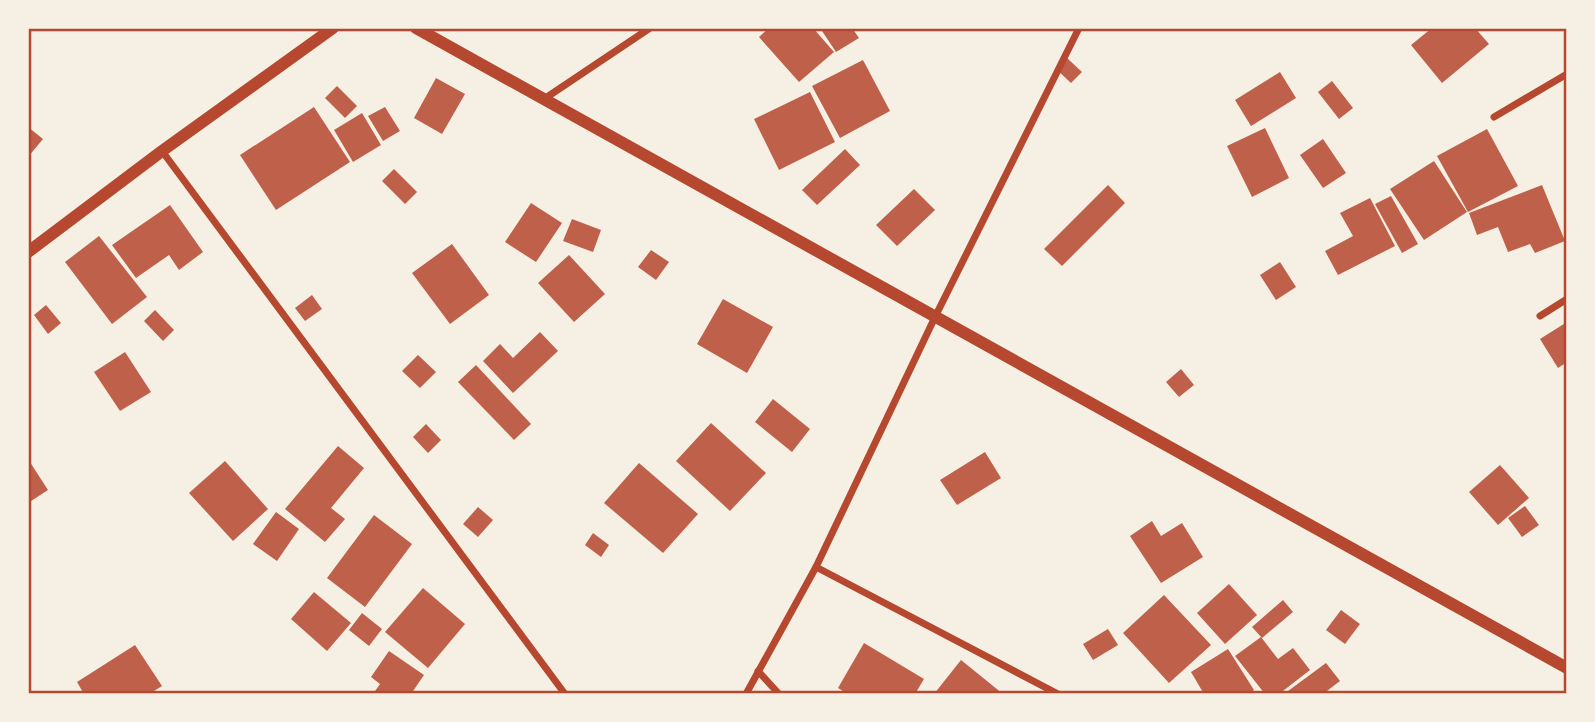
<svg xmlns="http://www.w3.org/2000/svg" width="1595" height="722" font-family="Manrope,sans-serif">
<rect width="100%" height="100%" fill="#f6efe4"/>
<g fill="#bf614a">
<path d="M769 28H813L834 52 799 82 759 37Z"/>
<path d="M820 28H852L859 38 836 52Z"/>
<path d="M1432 28H1475L1489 44 1442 83 1411 45Z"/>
<path d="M1067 58 1082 72 1071 83 1056 69Z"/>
<path d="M863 60 890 111 840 138 812 86Z"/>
<path d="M1280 72 1296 98 1251 126 1235 100Z"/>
<path d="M436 78 465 94 442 134 414 118Z"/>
<path d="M1332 81 1353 108 1339 119 1318 92Z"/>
<path d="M337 86 357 106 345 118 325 98Z"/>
<path d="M810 92 835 142 779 170 754 119Z"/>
<path d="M314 107 350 162 276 210 240 155Z"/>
<path d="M385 107 400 131 383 141 368 116Z"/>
<path d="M362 113 381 145 353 162 334 130Z"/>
<path d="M28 127 43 139 28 157Z"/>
<path d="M1265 128 1289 178 1252 197 1227 146Z"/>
<path d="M1487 129 1518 186 1468 212 1437 156Z"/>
<path d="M1323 139 1346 173 1323 188 1300 155Z"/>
<path d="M845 149 860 165 817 205 802 190Z"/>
<path d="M1434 161 1467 212 1424 240 1390 189Z"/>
<path d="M394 169 417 192 405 204 382 181Z"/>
<path d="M1108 185 1125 203 1062 266 1044 249Z"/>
<path d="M1542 185 1565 241 1535 253 1530 244 1508 252 1498 227 1477 235 1469 213Z"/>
<path d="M914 189 935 210 897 246 876 225Z"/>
<path d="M1391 196 1418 244 1402 253 1375 204Z"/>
<path d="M1370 198 1395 246 1338 275 1325 251 1353 236 1340 213Z"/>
<path d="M531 203 562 223 536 262 505 242Z"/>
<path d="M170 205 203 252 179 270 169 255 136 278 112 245Z"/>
<path d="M572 219 601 230 593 252 563 241Z"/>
<path d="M99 236 147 297 112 324 65 262Z"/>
<path d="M452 244 489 295 450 324 412 273Z"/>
<path d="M651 250 669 262 656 280 638 267Z"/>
<path d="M569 255 605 294 574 322 538 283Z"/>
<path d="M1280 262 1296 287 1276 300 1260 275Z"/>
<path d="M312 295 322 309 305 321 295 308Z"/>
<path d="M723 299 773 327 747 373 697 344Z"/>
<path d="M46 305 61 323 48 334 34 315Z"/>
<path d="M155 310 174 330 163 341 144 321Z"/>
<path d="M1567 322V362L1558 368 1540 339Z"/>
<path d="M540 332 558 351 513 393 483 361 500 344 513 358Z"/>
<path d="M125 352 151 392 120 411 94 372Z"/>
<path d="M418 355 436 372 420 388 402 371Z"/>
<path d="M476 365 531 424 514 440 458 382Z"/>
<path d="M1181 369 1194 385 1179 397 1166 382Z"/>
<path d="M773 399 810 429 792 452 755 422Z"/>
<path d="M711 423 766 473 730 511 676 461Z"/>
<path d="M426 424 441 440 428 453 413 437Z"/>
<path d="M338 446 364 468 331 508 345 519 325 542 285 509Z"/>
<path d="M985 452 1001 478 957 505 940 480Z"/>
<path d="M28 459 48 490 28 503Z"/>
<path d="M225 461 268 509 233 541 189 493Z"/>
<path d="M639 463 698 514 663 553 604 503Z"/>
<path d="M1500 465 1529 498 1498 525 1469 492Z"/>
<path d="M1525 506 1539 525 1522 537 1508 518Z"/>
<path d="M478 507 493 520 478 537 463 524Z"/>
<path d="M276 512 299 529 277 561 253 544Z"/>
<path d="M374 515 412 544 365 607 327 578Z"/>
<path d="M1152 521 1161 536 1182 523 1203 557 1161 583 1130 536Z"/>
<path d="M593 533 609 545 601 557 585 545Z"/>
<path d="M1229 584 1257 615 1225 644 1197 613Z"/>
<path d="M423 588 465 624 428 668 385 632Z"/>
<path d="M314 592 351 623 327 651 291 619Z"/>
<path d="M1164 595 1211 645 1169 683 1123 633Z"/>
<path d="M1283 600 1293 612 1262 638 1252 627Z"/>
<path d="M1341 610 1360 624 1345 644 1326 630Z"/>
<path d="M362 613 382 629 369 646 349 630Z"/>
<path d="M1108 629 1118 645 1093 660 1083 644Z"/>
<path d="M1261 637 1278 659 1293 648 1310 670 1279 694H1265L1235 656Z"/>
<path d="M864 643 924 679 915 694H848L838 688Z"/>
<path d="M135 645 162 686 149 694H84L77 682Z"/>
<path d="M1228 649 1254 690 1248 694H1204L1191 672Z"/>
<path d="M389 651 424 675 411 694H373L380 684 371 677Z"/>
<path d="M961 660 1003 694H934Z"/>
<path d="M1326 663 1340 681 1323 694H1284Z"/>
</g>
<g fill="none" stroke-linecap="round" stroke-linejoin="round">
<g stroke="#b5482f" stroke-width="7">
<path d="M544 99 650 28"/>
<path d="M1494 117 1567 74"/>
<path d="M162 151 565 694"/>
<path d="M1540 316 1567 299"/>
<path d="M816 567 1058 694"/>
<path d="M758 671 779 694"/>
<path d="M746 694 816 567 935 317 1079 28"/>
</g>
<g stroke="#b5482f" stroke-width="12">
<path d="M416 28 1567 668"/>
<path d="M28 252 162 151 333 28"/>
</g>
</g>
<rect width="1595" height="722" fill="none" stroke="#f6efe4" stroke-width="60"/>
<rect x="30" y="30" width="1535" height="662" fill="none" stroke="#b5482f" stroke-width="2.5"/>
</svg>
